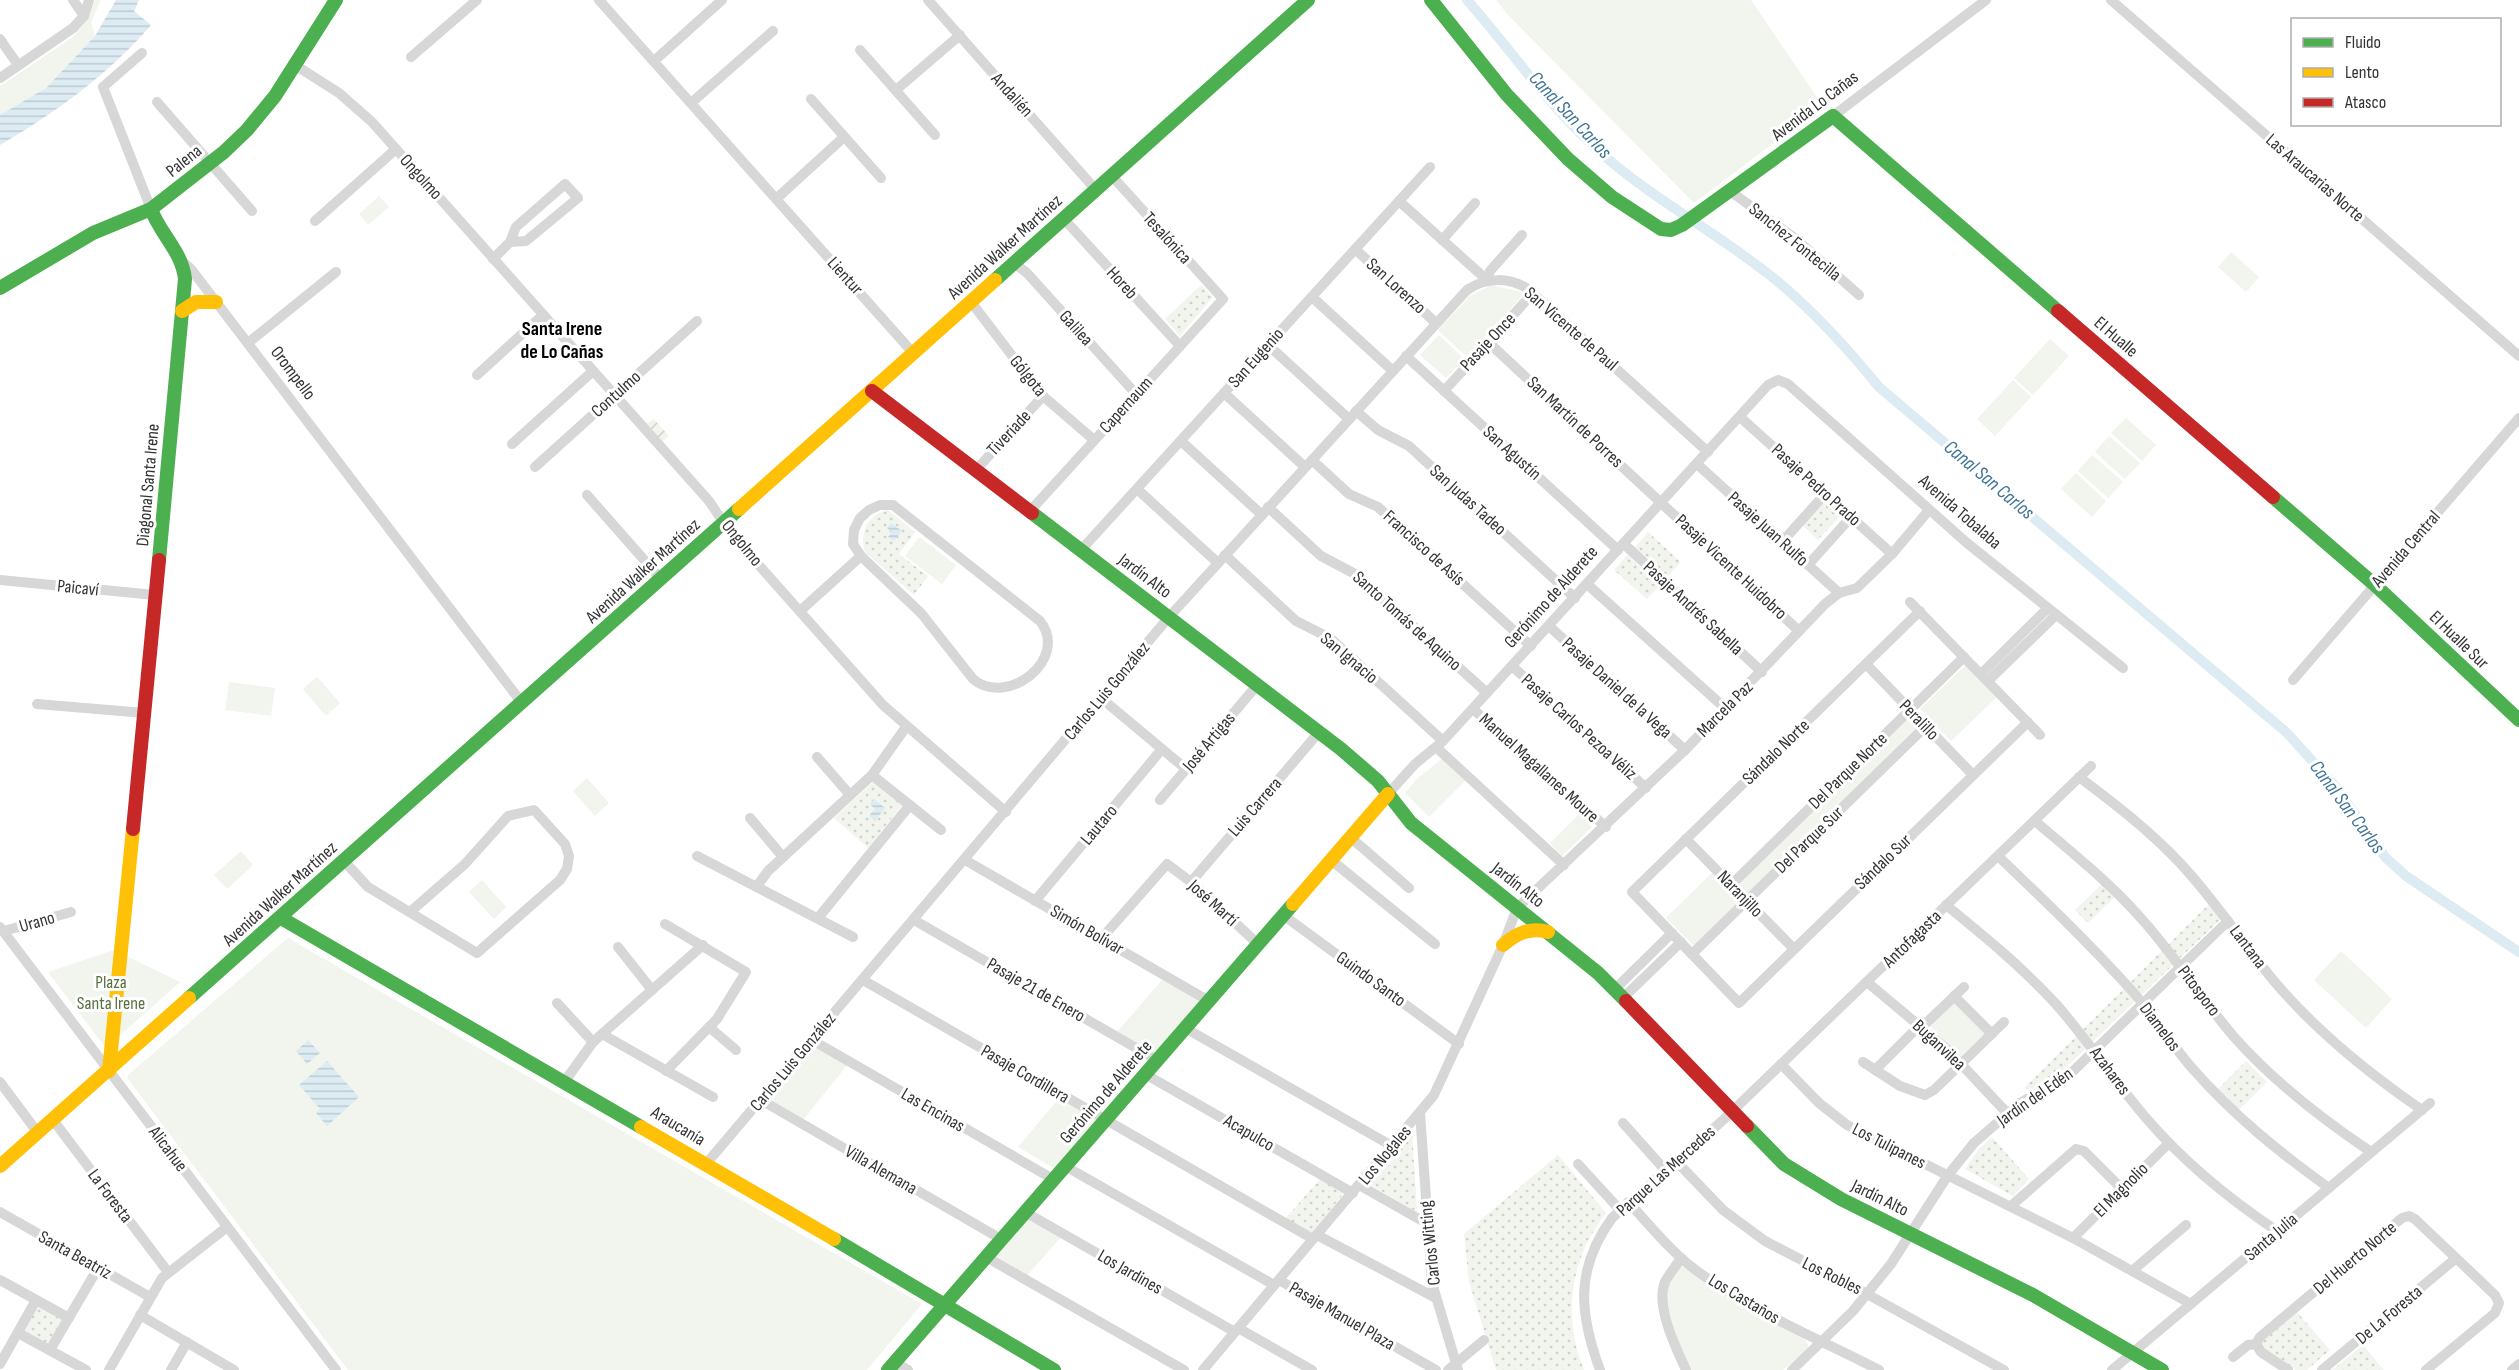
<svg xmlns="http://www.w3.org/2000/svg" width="2519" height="1370" font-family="'Sofia Sans Condensed',sans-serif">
<defs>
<pattern id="grass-dots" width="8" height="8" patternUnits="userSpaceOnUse" patternTransform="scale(1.5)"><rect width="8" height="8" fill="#f1f5ed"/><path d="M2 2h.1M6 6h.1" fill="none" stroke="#cfd2cc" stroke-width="1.8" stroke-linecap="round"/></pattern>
<pattern id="garden-furrows" width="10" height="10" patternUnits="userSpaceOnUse" patternTransform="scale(1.5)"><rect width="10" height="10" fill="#f1f5ed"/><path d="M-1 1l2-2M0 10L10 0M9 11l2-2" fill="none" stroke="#cfd2cc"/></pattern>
<pattern id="water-rules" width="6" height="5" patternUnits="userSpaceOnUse" patternTransform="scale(1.5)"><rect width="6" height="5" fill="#ddebf3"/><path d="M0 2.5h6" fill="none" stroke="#becad1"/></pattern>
</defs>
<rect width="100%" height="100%" fill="#fff"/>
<g fill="url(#grass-dots)">
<path d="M1201 285 1213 297 1180 336 1165 319Z"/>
<path d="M1825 500 1841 515 1818 540 1802 525Z"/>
<path d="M888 510 915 532 899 554 928 576 914 595 865 552C859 532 868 515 888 510Z"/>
<path d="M1648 532 1681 562 1668 576 1635 547Z"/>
<path d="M1627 555 1660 585 1647 599 1614 570Z"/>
<path d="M873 782 902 805 868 848 834 818Z"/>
<path d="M2102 884 2115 897 2088 923 2075 910Z"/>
<path d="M2209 904 2222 918 2061 1072 2028 1091 2025 1087Z"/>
<path d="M2246 1061 2267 1082 2239 1110 2218 1089Z"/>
<path d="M1412 1131 1417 1212 1369 1184Z"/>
<path d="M1992 1137 2029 1179 2013 1196 1965 1169 1979 1149Z"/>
<path d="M1558 1155 1606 1213C1570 1259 1562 1316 1584 1370H1496L1469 1282 1464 1234Z"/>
<path d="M1321 1178 1344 1193 1310 1235 1285 1219Z"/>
<path d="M40 1305 61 1318 62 1322 47 1345 25 1333 23 1328 36 1306Z"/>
<path d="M2297 1312 2330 1350 2307 1370H2296L2265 1351 2261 1346 2263 1341Z"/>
<path d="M2363 1345 2384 1370H2332Z"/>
</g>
<g fill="#f1f5ed">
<path d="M95 0H101L91 22 95 36 46 88 0 115V86L73 37 87 20Z"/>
<path d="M1496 0H1751L1823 106 1694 203 1508 15Z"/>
<path d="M379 196 389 207 368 225 359 214Z"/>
<path d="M2231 252 2259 277 2246 292 2218 267Z"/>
<path d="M1492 285 1525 293 1466 356 1438 330 1470 296Z"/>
<path d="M1439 335 1464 359 1446 378 1420 355Z"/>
<path d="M2050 339 2069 356 2033 395 2014 378Z"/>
<path d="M2013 380 2031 397 1995 436 1977 419Z"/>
<path d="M2126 418 2156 445 2142 461 2111 433Z"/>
<path d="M2109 436 2140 463 2125 479 2095 452Z"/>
<path d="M2092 455 2123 482 2108 498 2078 471Z"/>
<path d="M2076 473 2106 501 2092 517 2061 489Z"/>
<path d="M919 537 956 565 942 584 905 556Z"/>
<path d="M1966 665 1997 697 1951 741 1920 709Z"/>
<path d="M317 677 340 703 326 716 303 689Z"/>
<path d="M229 682 275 688 271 716 225 710Z"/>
<path d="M1910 714 1923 727 1746 897 1733 884Z"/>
<path d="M1444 757 1467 779 1429 817 1405 793 1417 779Z"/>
<path d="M587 778 609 803 595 816 573 791Z"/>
<path d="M1579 814 1592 827 1562 856 1550 843Z"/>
<path d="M241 851 253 865 227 889 214 875Z"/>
<path d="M1713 872 1741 900 1694 946 1666 918Z"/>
<path d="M482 880 506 907 494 919 469 892Z"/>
<path d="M288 938 922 1304 867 1370H348L128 1079V1075Z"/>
<path d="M114 950 180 982 106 1048 48 972Z"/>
<path d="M2341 951 2392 999 2366 1028 2314 980Z"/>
<path d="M1163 979 1202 1002 1156 1053 1117 1032Z"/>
<path d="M1954 1001 1986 1033 1961 1056 1930 1026Z"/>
<path d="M815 1045 848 1064 803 1120 770 1100Z"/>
<path d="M1061 1096 1100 1119 1055 1169 1018 1147Z"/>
<path d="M1027 1219 1061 1237 1025 1278 992 1259Z"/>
<path d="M1681 1266 1804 1338 1808 1344V1349L1783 1370H1691C1680 1347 1659 1312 1668 1286 1670 1279 1677 1272 1681 1266Z"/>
</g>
<path fill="url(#garden-furrows)" d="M654 419 669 436 662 442 646 424Z"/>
<g fill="url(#water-rules)">
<path d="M116 0H139L134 11 151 25C110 73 55 113 0 145V115L46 88 95 36Z"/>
<path d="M891 523 902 531 894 541 888 537 892 532 887 528Z"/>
<path d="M874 799 885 808 875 821 869 816 875 809 870 804Z"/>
<path d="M308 1040 320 1053 307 1064 296 1051Z"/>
<path d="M327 1061 359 1097 327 1126 316 1113 320 1109 299 1085Z"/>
</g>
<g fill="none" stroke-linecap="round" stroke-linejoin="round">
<path stroke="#ddebf3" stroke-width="10" d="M1467 0C1512 51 1551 109 1602 154 1658 203 1725 237 1782 285 1819 317 1848 349 1879 387L2287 733 2335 786 2385 857 2406 876 2519 952"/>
<g stroke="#d7d7d7" stroke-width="10">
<path d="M73 0 84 16"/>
<path d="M599 0 914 354"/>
<path d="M928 0 1096 190"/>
<path d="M2111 0 2519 356"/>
<path d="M0 39 18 65"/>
<path d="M860 50 935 135"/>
<path d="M142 53 103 87 151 209"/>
<path d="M411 57 477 0"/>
<path d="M654 61 722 0"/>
<path d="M295 65 339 93 372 122 709 501 732 535 883 705 1006 812"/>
<path d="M0 78 73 28 84 16 89 0"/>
<path d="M896 90 960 35"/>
<path d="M811 99 881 178"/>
<path d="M157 102 252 211"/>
<path d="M691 103 773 31"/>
<path d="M1833 116 1986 0"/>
<path d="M1730 191 1796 239 1859 295"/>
<path d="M776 199 844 137"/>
<path d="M1399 201 1487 280"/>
<path d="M1064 219 1180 346"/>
<path d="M315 221 396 149"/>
<path d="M1442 240 1475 203"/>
<path d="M1355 249 1436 323"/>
<path d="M493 259 510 242 516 227 565 184 578 198 526 241 510 242"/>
<path d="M182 261 191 269 522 703"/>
<path d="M1014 263 1027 273 1136 394"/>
<path d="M1487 280 1490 271 1522 235"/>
<path d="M1312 297 1393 371"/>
<path d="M971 302 1043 396 1094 440"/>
<path d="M1488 342 1799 631"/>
<path d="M248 343 336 272"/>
<path d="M1268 345 1349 419"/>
<path d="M1406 356 1618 550"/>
<path d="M477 375 543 315"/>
<path d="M1444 391 1533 293"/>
<path d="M1224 393 1305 467"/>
<path d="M1356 411 1378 430 1409 446 1575 598"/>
<path d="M1740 417 1892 554"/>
<path d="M1181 441 1262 515"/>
<path d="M512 444 593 371"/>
<path d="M1312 460 1349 494 1378 507 1531 646"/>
<path d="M1697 464 1839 593"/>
<path d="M535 467 697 321"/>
<path d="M976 470 1043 396"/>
<path d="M1137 489 1218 563"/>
<path d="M587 495 661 579"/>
<path d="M880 505H893L1040 621C1070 659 1007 708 973 679L921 613 861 556 853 544 854 530 860 518 869 510Z"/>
<path d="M1268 507 1321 556 1357 575 1487 693"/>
<path d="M1030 511 1223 299 1112 176"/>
<path d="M1782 542 1825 494"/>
<path d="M1624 544 1762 672"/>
<path d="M1081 550 1430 167"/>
<path d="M1225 555 1296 621 1330 638 1443 741"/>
<path d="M1808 565 1851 517"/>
<path d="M0 580 155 595"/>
<path d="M1587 584 1726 709"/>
<path d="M1910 602 2040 735"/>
<path d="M800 611 861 556"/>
<path d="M1920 611 1632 892 1739 1003 2028 722"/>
<path d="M1549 626 1685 750"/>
<path d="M1866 664 1973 775"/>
<path d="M1512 666 1646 788"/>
<path d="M1981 674 2048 608"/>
<path d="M2293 680 2519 418"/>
<path d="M1988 681 2056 615"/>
<path d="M1101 698 1186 769"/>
<path d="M37 704 145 713"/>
<path d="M1473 709 1606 827"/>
<path d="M1437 748 1564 865"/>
<path d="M817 757 850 795"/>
<path d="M872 775 941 830"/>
<path d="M2079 777C2115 804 2150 831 2180 863 2215 900 2242 943 2274 981 2317 1032 2368 1073 2422 1110"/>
<path d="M1388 794 1415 764 1443 741 1768 385 1778 380 1788 384 1967 543 2123 668"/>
<path d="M1160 800 1258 684"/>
<path d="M750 818 783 857"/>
<path d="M2035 821C2070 851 2108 881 2139 916 2174 954 2201 999 2235 1038 2275 1083 2322 1119 2371 1152"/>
<path d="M1350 837 1409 888"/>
<path d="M1686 839 1794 949"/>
<path d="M697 856 853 937"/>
<path d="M1998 856C2044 900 2090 944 2133 992 2154 1016 2171 1044 2192 1068 2233 1115 2279 1152 2329 1188"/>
<path d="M965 860 1209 1001"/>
<path d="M1331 860 1435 944"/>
<path d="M344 861 368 887 477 953 560 880 567 869 569 856 565 844 534 810 508 816 465 864 410 912"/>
<path d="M1191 882 1320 731"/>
<path d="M1731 885 1964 657"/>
<path d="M757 886 768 871 872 775 906 727"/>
<path d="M1035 901 1162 749"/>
<path d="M1946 905C1984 936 2022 967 2055 1003 2088 1040 2114 1081 2146 1118 2184 1162 2229 1199 2277 1231"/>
<path d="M1283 915 1459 1044"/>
<path d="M818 918 910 805"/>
<path d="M914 920 1157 1060"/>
<path d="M665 924 746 972 717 1019 666 1071"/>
<path d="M0 927 336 1370"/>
<path d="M4 931 71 912"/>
<path d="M1101 939 1167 864 1191 882 1258 944"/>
<path d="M618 947 652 990"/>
<path d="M1692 954 1926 726"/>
<path d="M863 980 1313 1239"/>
<path d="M1867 982 1947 1049 2007 1113"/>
<path d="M1614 990 1672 933"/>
<path d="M1954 996 1992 1034"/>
<path d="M1623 998 1681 942"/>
<path d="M557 1003 593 1042"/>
<path d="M709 1027 736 1050"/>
<path d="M1922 1027 1964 987"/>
<path d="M1185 1028 1392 1146"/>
<path d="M602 1034 713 1097"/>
<path d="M812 1040 1053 1179"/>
<path d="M1863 1062 1900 1086 1925 1095 1934 1090 2004 1022"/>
<path d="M1781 1064 1819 1103 1847 1125 2073 1238 2191 1304"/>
<path d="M1875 1070 1920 1025"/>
<path d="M1145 1074 1353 1193"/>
<path d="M565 1081 593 1042 703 945"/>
<path d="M0 1082 38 1133"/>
<path d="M761 1100 1001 1239"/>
<path d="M1420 1113 1432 1283 1458 1370"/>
<path d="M53 1120 168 1272"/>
<path d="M1623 1123 1665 1170"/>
<path d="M1676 1161 1723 1210 1765 1241 1867 1294 2004 1370"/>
<path d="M706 1164 1169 617 1467 290C1486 277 1509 277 1528 289L1708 452"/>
<path d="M1578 1164 1620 1210"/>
<path d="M1065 1166 1274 1285"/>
<path d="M1359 1185 1426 1223"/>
<path d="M1628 1202C1650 1225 1671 1252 1697 1271 1753 1312 1817 1338 1879 1370"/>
<path d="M2011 1206 2076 1149 2084 1151 2122 1189"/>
<path d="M0 1212 150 1297"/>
<path d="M1025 1212 1235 1332"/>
<path d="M1317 1235 1436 1298"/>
<path d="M2073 1238 2169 1143"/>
<path d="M986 1257 1184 1370"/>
<path d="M1681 1258C1676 1266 1669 1274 1665 1282 1655 1306 1676 1348 1686 1370"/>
<path d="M2132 1271 2186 1225"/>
<path d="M0 1280 69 1318"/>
<path d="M1279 1280 1436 1370"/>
<path d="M140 1315 234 1370"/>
<path d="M1238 1328 1312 1370"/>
<path d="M18 1333 86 1370"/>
<path d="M2256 1344 2261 1352 2288 1370"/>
<path d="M50 1350 98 1268"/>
<path d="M2233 1357 2248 1345 2256 1344 2260 1337 2402 1218 2409 1216 2415 1219 2495 1295 2499 1303 2495 1313 2426 1370"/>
<path d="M895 1362 908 1370"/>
<path d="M0 1364 36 1300"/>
<path d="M109 1370 162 1278 227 1227"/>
<path d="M171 1370 187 1342"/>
<path d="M1203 1370 1434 1095 1503 945 1517 908 1685 750 1825 604 1839 593 1857 588 1892 554 1929 510"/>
<path d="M1448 1370 1484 1340"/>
<path d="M1600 1370C1579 1313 1575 1269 1612 1218L1722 1121 2091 766"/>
<path d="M1792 1370 1853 1311 1891 1264 1948 1175 1974 1143 2020 1103 2067 1077 2228 921"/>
<path d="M2112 1370 2430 1103"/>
<path d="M2322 1370 2455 1259"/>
<path d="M2512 1370 2519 1364"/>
</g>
<g stroke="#4caf50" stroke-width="14">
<path d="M1431 0 1507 95 1568 159 1612 197 1661 229 1671 230 1682 225 1833 116 2058 311"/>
<path d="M151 209C160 234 182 251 185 279L159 560"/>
<path d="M995 280 1308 0"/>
<path d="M0 288 93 233 151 209 224 152 247 130 275 96 336 0"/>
<path d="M2273 497 2375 585 2519 720"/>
<path d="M1032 513 1341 749 1378 781 1411 823 1598 973 1626 1001"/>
<path d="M281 918 641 1127"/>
<path d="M189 998 739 509"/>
<path d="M1747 1126 1784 1164 1841 1199 2033 1295 2162 1370"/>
<path d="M834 1239 1054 1370"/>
<path d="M888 1370 1293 904"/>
</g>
<g stroke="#ffc107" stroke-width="14">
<path d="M182 311 196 302H216"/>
<path d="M739 509 995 280"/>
<path d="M1293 904 1388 794"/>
<path d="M1503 945C1517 933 1530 927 1548 932"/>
<path d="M109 1071 133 829"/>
<path d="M641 1127 834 1239"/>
<path d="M0 1166 189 998"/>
</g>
<g stroke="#c62828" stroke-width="14">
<path d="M2058 311 2273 497"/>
<path d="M872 391 1032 513"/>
<path d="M133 829 159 560"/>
<path d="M1626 1001 1747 1126"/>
</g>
</g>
<g text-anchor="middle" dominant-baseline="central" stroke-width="6" stroke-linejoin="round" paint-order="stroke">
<g font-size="18" fill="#333" stroke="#fff">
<text transform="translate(1012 95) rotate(48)">Andalién</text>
<text transform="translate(1815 106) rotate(-37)">Avenida Lo Cañas</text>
<text transform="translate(184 161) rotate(-39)">Palena</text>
<text transform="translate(421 177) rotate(48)">Ongolmo</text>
<text transform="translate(2315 178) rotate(41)">Las Araucarias Norte</text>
<text transform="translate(1167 238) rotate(48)">Tesalónica</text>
<text transform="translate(1795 242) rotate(39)">Sanchez Fontecilla</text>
<text transform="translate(1005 247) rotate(-42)">Avenida Walker Martínez</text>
<text transform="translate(845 276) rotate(48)">Lientur</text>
<text transform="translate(1122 283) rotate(48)">Horeb</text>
<text transform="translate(1396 286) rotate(42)">San Lorenzo</text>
<text transform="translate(1076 328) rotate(48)">Galilea</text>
<text transform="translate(1571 329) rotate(41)">San Vicente de Paul</text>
<text transform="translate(2116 337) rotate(41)">El Hualle</text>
<text transform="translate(1488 342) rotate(-47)">Pasaje Once</text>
<text transform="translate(1256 358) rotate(-48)">San Eugenio</text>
<text transform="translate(293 373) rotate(53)">Orompello</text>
<text transform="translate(1028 376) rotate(51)">Gólgota</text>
<text transform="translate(616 394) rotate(-42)">Contulmo</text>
<text transform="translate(1126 405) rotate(-48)">Capernaum</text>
<text transform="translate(1575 422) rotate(43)">San Martín de Porres</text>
<text transform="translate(1009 433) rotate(-47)">Tiveriade</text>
<text transform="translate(1512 453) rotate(42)">San Agustín</text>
<text transform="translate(148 485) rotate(-85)">Diagonal Santa Irene</text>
<text transform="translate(1816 485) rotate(42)">Pasaje Pedro Prado</text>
<text transform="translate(1468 500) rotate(42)">San Judas Tadeo</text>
<text transform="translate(1960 512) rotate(41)">Avenida Tobalaba</text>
<text transform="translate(1768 529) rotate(42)">Pasaje Juan Rulfo</text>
<text transform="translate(742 543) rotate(51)">Ongolmo</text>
<text transform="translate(1424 548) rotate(42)">Francisco de Asís</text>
<text transform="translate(2406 549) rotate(-49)">Avenida Central</text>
<text transform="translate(1731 567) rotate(43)">Pasaje Vicente Huidobro</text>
<text transform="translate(643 571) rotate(-42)">Avenida Walker Martínez</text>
<text transform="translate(1145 576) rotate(37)">Jardín Alto</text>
<text transform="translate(78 588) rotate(6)">Paicaví</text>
<text transform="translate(1551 597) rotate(-48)">Gerónimo de Alderete</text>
<text transform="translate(1693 608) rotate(43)">Pasaje Andrés Sabella</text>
<text transform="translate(1407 621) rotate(42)">Santo Tomás de Aquino</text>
<text transform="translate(2459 640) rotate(44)">El Hualle Sur</text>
<text transform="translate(1349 658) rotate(40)">San Ignacio</text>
<text transform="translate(1617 688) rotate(42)">Pasaje Daniel de la Vega</text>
<text transform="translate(1107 691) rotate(-50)">Carlos Luis González</text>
<text transform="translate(1725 709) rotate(-45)">Marcela Paz</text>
<text transform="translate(1919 720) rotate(46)">Peralillo</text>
<text transform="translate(1579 727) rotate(42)">Pasaje Carlos Pezoa Véliz</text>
<text transform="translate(1209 742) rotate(-50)">José Artigas</text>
<text transform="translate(1776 752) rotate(-44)">Sándalo Norte</text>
<text transform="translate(1539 768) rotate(42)">Manuel Magallanes Moure</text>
<text transform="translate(1848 771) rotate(-44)">Del Parque Norte</text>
<text transform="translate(1255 807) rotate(-49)">Luis Carrera</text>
<text transform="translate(1099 825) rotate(-50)">Lautaro</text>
<text transform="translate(1809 840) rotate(-44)">Del Parque Sur</text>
<text transform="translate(1883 862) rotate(-44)">Sándalo Sur</text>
<text transform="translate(1518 885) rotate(38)">Jardín Alto</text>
<text transform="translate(280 894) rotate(-42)">Avenida Walker Martínez</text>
<text transform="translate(1740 894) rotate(46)">Naranjillo</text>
<text transform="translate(1213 903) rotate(42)">José Martí</text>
<text transform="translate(37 922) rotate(-16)">Urano</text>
<text transform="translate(1087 930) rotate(30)">Simón Bolívar</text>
<text transform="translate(1912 939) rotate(-44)">Antofagasta</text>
<text transform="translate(2248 947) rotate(53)">Lantana</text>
<text transform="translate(1371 979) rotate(36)">Guindo Santo</text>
<text transform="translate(1036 990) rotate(30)">Pasaje 21 de Enero</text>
<text transform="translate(2199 991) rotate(53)">Pitosporo</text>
<text transform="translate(2160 1027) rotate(53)">Diamelos</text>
<text transform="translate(1939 1045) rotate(43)">Buganvilea</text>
<text transform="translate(793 1062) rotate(-50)">Carlos Luis González</text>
<text transform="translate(2110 1071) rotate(53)">Azahares</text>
<text transform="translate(1025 1074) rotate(30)">Pasaje Cordillera</text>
<text transform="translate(1106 1092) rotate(-49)">Gerónimo de Alderete</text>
<text transform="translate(2035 1097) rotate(-35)">Jardín del Edén</text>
<text transform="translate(933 1110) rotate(30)">Las Encinas</text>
<text transform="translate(678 1126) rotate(31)">Araucanía</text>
<text transform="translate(1249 1133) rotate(30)">Acapulco</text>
<text transform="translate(1889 1146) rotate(27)">Los Tulipanes</text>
<text transform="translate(168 1149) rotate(53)">Alicahue</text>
<text transform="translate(1385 1155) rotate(-50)">Los Nogales</text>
<text transform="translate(881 1170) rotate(30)">Villa Alemana</text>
<text transform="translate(1666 1171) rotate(-42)">Parque Las Mercedes</text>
<text transform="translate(2121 1190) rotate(-45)">El Magnolio</text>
<text transform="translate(110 1196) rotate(53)">La Foresta</text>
<text transform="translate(1880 1198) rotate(26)">Jardín Alto</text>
<text transform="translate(2271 1237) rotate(-40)">Santa Julia</text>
<text transform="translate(1430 1243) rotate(-96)">Carlos Witting</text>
<text transform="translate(75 1255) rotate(29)">Santa Beatriz</text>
<text transform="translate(2355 1258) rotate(-40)">Del Huerto Norte</text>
<text transform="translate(1130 1272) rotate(30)">Los Jardines</text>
<text transform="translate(1832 1276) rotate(26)">Los Robles</text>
<text transform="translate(1744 1299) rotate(31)">Los Castaños</text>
<text transform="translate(2389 1315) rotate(-40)">De La Foresta</text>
<text transform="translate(1342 1316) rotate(30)">Pasaje Manuel Plaza</text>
</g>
<g font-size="18" fill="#56703f" stroke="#fff">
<text x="111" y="982">Plaza<tspan x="111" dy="21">Santa Irene</tspan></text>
</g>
<g font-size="20" font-style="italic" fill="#3f7597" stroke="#fff">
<text transform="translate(1570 115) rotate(47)">Canal San Carlos</text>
<text transform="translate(1989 480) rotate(40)">Canal San Carlos</text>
<text transform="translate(2347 807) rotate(53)">Canal San Carlos</text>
</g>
<g font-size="20" font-weight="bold" fill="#000" stroke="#fff">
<text x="562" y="329">Santa Irene<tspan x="562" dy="23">de Lo Cañas</tspan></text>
</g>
</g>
<rect x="2291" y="18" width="210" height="108" fill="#ffffff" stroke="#adadad" stroke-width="1.5"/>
<rect x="2303" y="38" width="30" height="9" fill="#4caf50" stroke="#adadad" stroke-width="1.5"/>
<text x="2345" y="48" font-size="18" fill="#333333">Fluido</text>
<rect x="2303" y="68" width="30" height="9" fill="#ffc107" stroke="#adadad" stroke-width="1.5"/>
<text x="2345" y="78" font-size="18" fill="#333333">Lento</text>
<rect x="2303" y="98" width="30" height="9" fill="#c62828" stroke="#adadad" stroke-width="1.5"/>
<text x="2345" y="108" font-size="18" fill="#333333">Atasco</text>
</svg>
